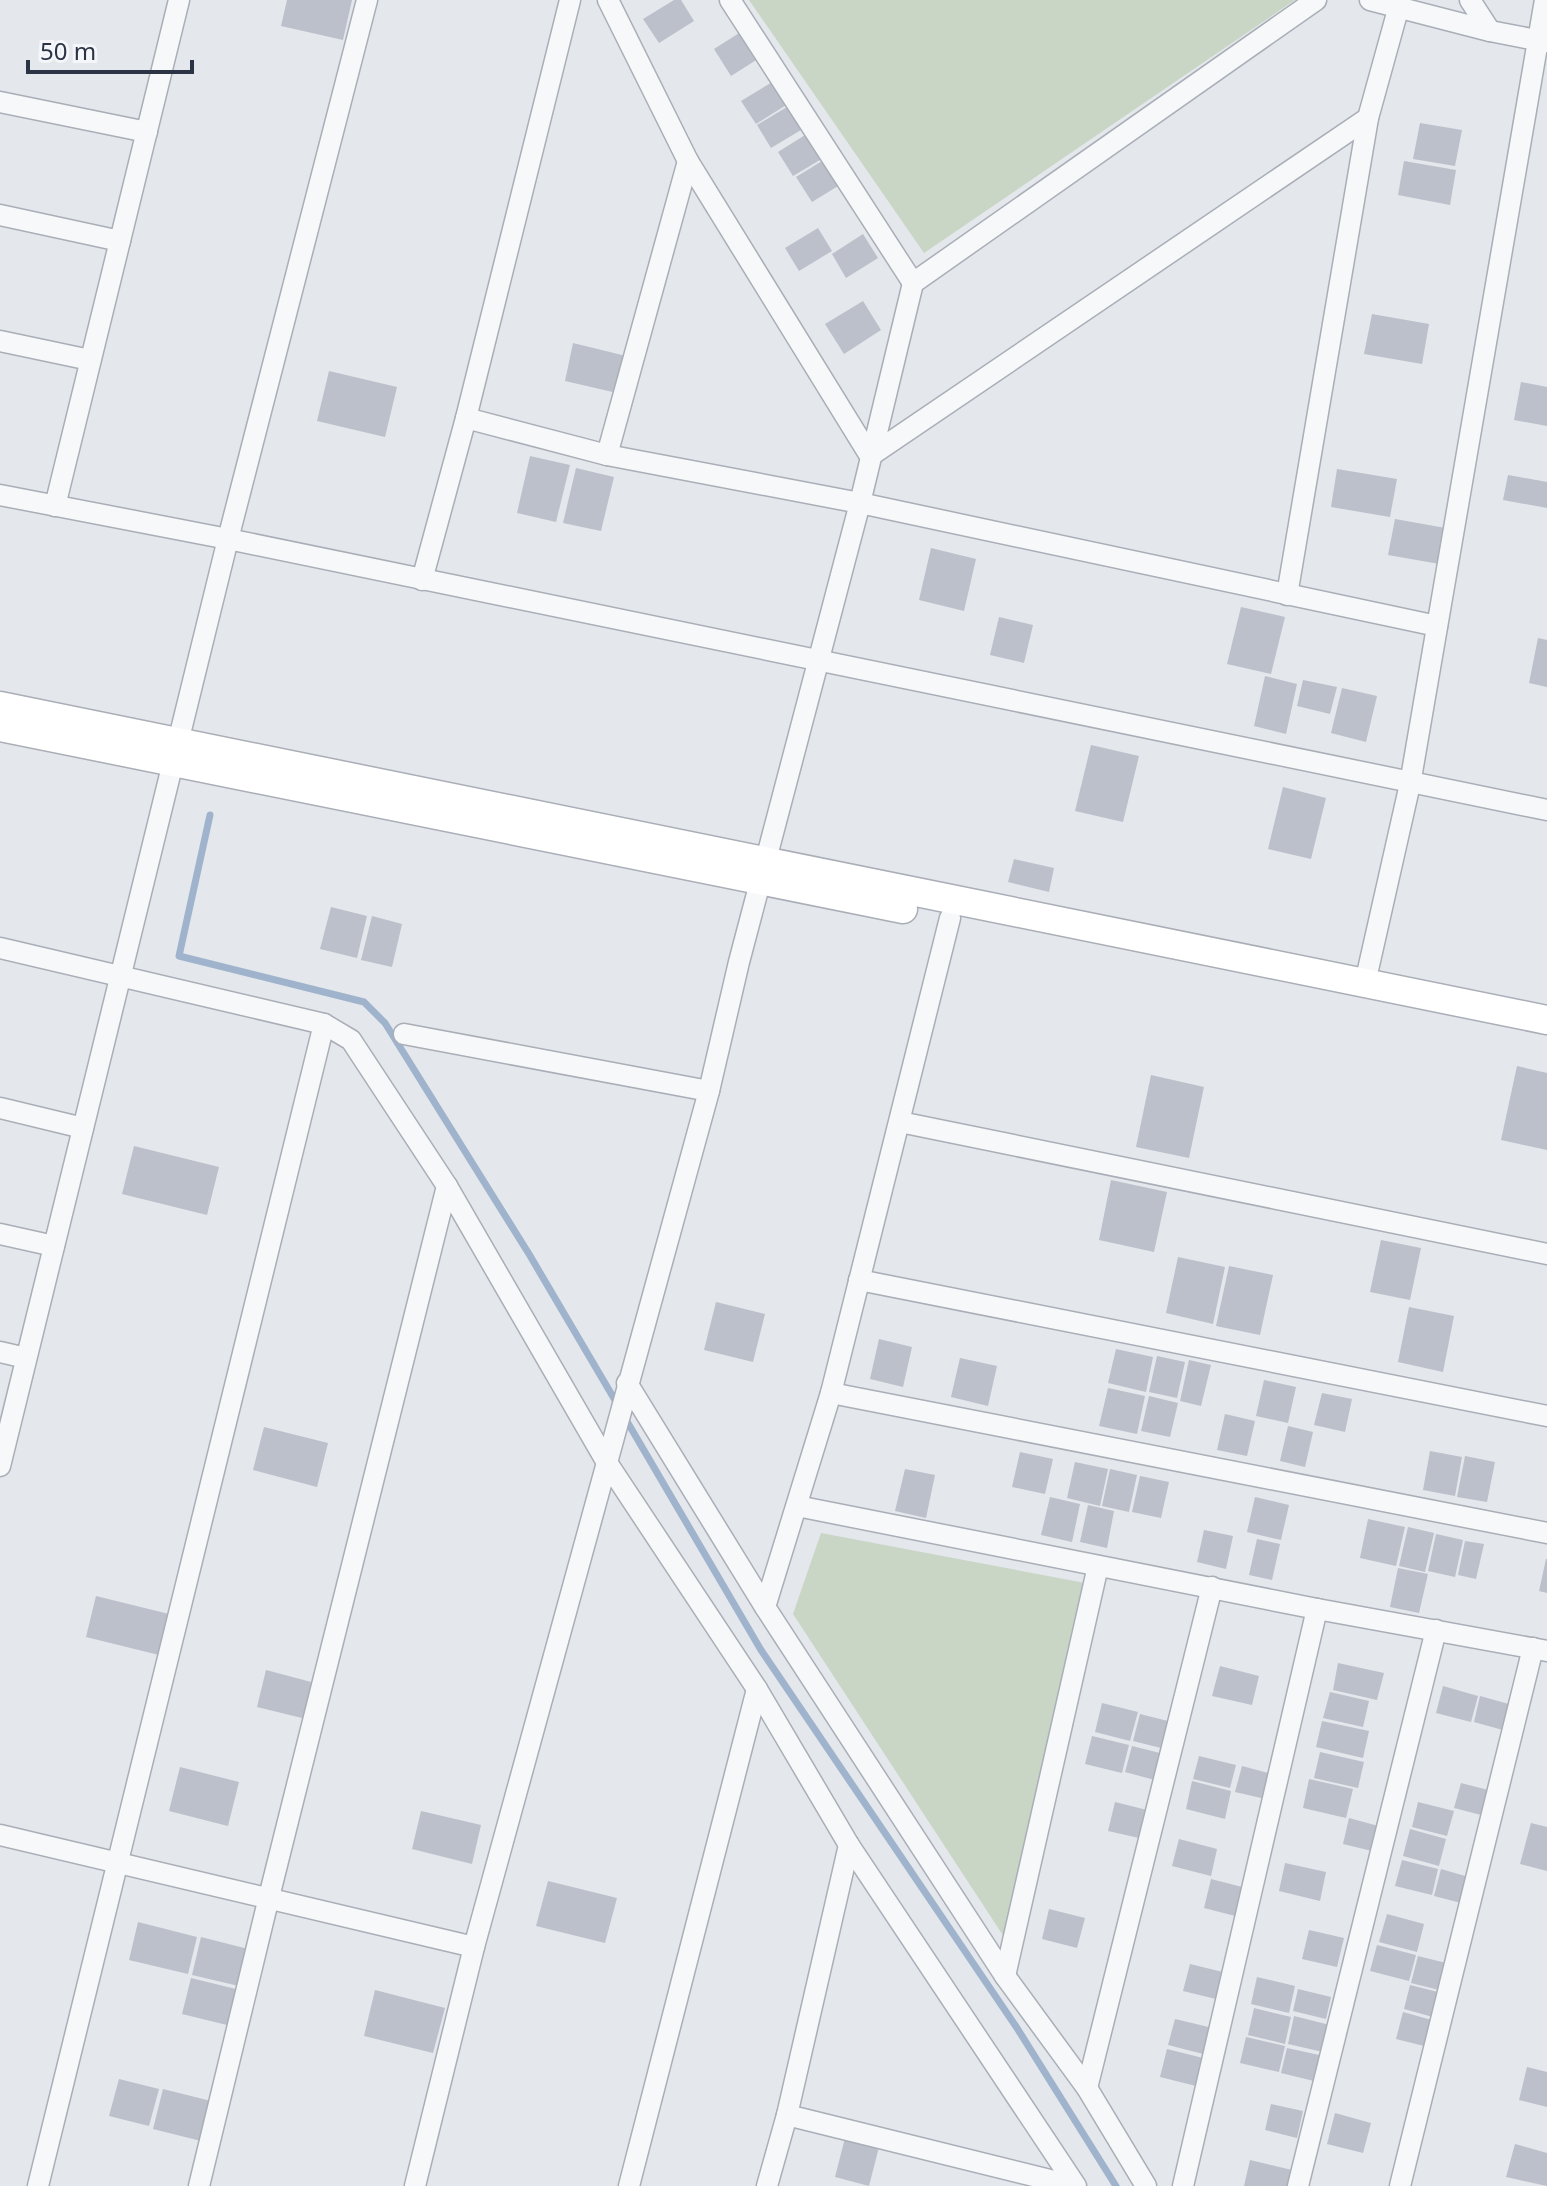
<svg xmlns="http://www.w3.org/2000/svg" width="1547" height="2186" font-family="'Noto Sans',sans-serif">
<rect width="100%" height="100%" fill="#e4e7ec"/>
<g fill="#c9d6c5">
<path d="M749 0H1295L924 253Z"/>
<path d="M821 1533 1085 1583 1006 1940 793 1614Z"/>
</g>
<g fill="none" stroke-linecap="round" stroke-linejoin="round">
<g stroke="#9fb4cc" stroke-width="7">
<path d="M210 815 179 956 364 1002 385 1023 529 1254 619 1407"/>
<path d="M625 1418 761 1650 1017 2028 1116 2186"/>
</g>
</g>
<g fill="#bbc0ca">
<path d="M287 0H352L343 40 281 26Z"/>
<path d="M674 0H681L694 21 659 43 643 19Z"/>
<path d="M744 30 761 57 731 76 714 49Z"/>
<path d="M777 79 791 102 756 124 741 101Z"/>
<path d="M792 104 806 127 771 148 757 125Z"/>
<path d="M1420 123 1462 130 1455 166 1413 159Z"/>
<path d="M810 132 825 157 793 176 778 152Z"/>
<path d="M827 158 843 183 812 202 796 177Z"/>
<path d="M1404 161 1456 170 1450 205 1398 195Z"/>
<path d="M818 228 832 251 799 271 785 248Z"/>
<path d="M863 234 878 258 846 278 832 254Z"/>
<path d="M863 301 881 330 844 354 825 324Z"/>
<path d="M1372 314 1429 324 1422 364 1364 354Z"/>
<path d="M573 343 626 356 617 393 565 381Z"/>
<path d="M329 371 397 387 385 437 317 421Z"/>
<path d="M1521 382 1547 387V426L1514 420Z"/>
<path d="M530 456 570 465 556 522 517 513Z"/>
<path d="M576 468 614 477 601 531 563 523Z"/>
<path d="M1337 469 1397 479 1390 517 1331 507Z"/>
<path d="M1508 475 1547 482V508L1503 500Z"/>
<path d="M1395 519 1451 529 1445 565 1388 555Z"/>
<path d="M931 548 976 559 964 611 919 600Z"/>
<path d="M1241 607 1285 617 1271 674 1227 664Z"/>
<path d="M999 617 1033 625 1024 663 990 655Z"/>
<path d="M1538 638 1547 640V687L1529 683Z"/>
<path d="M1265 676 1297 684 1286 734 1254 726Z"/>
<path d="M1303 680 1337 687 1330 714 1297 706Z"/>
<path d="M1342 688 1377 696 1366 742 1331 733Z"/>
<path d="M1091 745 1139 756 1123 822 1075 811Z"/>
<path d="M1283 787 1326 798 1311 859 1268 849Z"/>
<path d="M1014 859 1054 868 1049 892 1008 882Z"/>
<path d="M331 907 367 916 357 958 320 949Z"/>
<path d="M372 916 402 924 392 967 361 960Z"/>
<path d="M1517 1066 1547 1073V1150L1501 1140Z"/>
<path d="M1151 1075 1204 1087 1189 1158 1136 1147Z"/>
<path d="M134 1146 219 1167 207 1215 122 1194Z"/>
<path d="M1111 1180 1167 1192 1154 1252 1099 1240Z"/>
<path d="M1381 1240 1421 1248 1410 1300 1370 1292Z"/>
<path d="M1178 1257 1225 1267 1213 1324 1166 1313Z"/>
<path d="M1229 1266 1273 1275 1260 1335 1216 1326Z"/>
<path d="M716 1302 765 1314 753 1362 704 1350Z"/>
<path d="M1409 1307 1454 1316 1443 1372 1398 1362Z"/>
<path d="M879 1339 912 1347 903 1387 870 1379Z"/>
<path d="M1116 1349 1153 1357 1146 1392 1108 1383Z"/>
<path d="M1157 1356 1185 1362 1177 1398 1149 1392Z"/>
<path d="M960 1358 997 1366 988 1406 951 1397Z"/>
<path d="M1189 1360 1211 1365 1201 1406 1180 1401Z"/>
<path d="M1264 1380 1296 1387 1288 1423 1256 1416Z"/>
<path d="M1108 1388 1145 1396 1137 1434 1099 1426Z"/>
<path d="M1322 1393 1352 1399 1345 1432 1314 1425Z"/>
<path d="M1149 1396 1178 1403 1170 1437 1141 1431Z"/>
<path d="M1225 1414 1255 1421 1247 1456 1217 1450Z"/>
<path d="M1288 1426 1313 1432 1305 1467 1280 1461Z"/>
<path d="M264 1427 328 1443 317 1487 253 1470Z"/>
<path d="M1430 1451 1462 1457 1455 1496 1423 1490Z"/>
<path d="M1020 1452 1053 1459 1045 1494 1012 1487Z"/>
<path d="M1465 1456 1495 1462 1487 1502 1457 1497Z"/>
<path d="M1075 1462 1108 1469 1100 1506 1067 1498Z"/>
<path d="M905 1469 935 1475 926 1518 895 1511Z"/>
<path d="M1110 1469 1137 1475 1129 1512 1102 1506Z"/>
<path d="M1140 1476 1169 1482 1161 1518 1132 1512Z"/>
<path d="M1050 1497 1080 1504 1072 1542 1041 1535Z"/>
<path d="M1255 1497 1289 1505 1281 1540 1247 1532Z"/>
<path d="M1088 1505 1114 1511 1107 1548 1080 1542Z"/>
<path d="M1368 1519 1405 1527 1396 1566 1360 1558Z"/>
<path d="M1408 1527 1434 1533 1425 1572 1399 1566Z"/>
<path d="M1204 1530 1233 1536 1226 1569 1197 1562Z"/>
<path d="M1436 1534 1463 1540 1455 1577 1428 1571Z"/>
<path d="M1257 1539 1280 1544 1272 1580 1249 1575Z"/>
<path d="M1465 1541 1484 1544 1476 1579 1458 1575Z"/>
<path d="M1546 1559H1547V1593L1539 1591Z"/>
<path d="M1398 1568 1428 1574 1419 1613 1390 1607Z"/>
<path d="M96 1596 173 1615 163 1656 86 1637Z"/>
<path d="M1338 1663 1384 1673 1377 1700 1333 1690Z"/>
<path d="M1220 1666 1259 1676 1252 1705 1212 1696Z"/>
<path d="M266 1670 315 1683 306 1719 257 1707Z"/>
<path d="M1443 1686 1478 1696 1471 1722 1436 1713Z"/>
<path d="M1330 1692 1369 1701 1363 1727 1323 1718Z"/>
<path d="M1480 1696 1516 1706 1510 1732 1474 1722Z"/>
<path d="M1102 1703 1138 1712 1130 1741 1095 1732Z"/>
<path d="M1140 1714 1176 1723 1169 1750 1133 1741Z"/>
<path d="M1322 1721 1369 1731 1363 1758 1316 1747Z"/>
<path d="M1092 1736 1129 1745 1122 1773 1085 1764Z"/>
<path d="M1132 1746 1168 1755 1162 1782 1125 1772Z"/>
<path d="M1320 1752 1364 1762 1358 1788 1314 1778Z"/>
<path d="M1199 1756 1236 1765 1230 1788 1193 1779Z"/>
<path d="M1242 1766 1276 1775 1270 1800 1235 1792Z"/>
<path d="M180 1767 239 1782 228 1826 169 1811Z"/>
<path d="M1309 1779 1353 1789 1346 1818 1303 1808Z"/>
<path d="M1192 1781 1231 1791 1225 1819 1186 1809Z"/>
<path d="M1461 1783 1496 1792 1489 1817 1454 1808Z"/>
<path d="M1115 1802 1155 1812 1148 1840 1108 1831Z"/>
<path d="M1418 1802 1454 1811 1447 1836 1412 1827Z"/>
<path d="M421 1811 481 1825 472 1864 412 1849Z"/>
<path d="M1349 1818 1382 1827 1376 1852 1343 1844Z"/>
<path d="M1531 1823 1547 1827V1871L1520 1864Z"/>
<path d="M1410 1829 1446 1839 1439 1866 1403 1856Z"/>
<path d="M1179 1839 1217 1849 1211 1876 1172 1866Z"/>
<path d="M1402 1860 1438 1869 1432 1895 1395 1886Z"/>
<path d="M1285 1863 1326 1872 1320 1901 1279 1891Z"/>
<path d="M1441 1869 1472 1878 1465 1904 1434 1896Z"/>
<path d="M1211 1879 1250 1889 1243 1918 1204 1908Z"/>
<path d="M548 1881 617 1898 605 1943 536 1926Z"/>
<path d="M1049 1909 1085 1918 1077 1948 1042 1939Z"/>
<path d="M1387 1914 1424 1924 1417 1952 1379 1942Z"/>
<path d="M138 1922 197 1937 188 1974 129 1960Z"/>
<path d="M1309 1930 1344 1938 1337 1967 1302 1959Z"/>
<path d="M201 1937 252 1950 243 1987 192 1975Z"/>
<path d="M1377 1945 1416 1955 1409 1981 1370 1971Z"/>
<path d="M1418 1956 1450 1964 1443 1991 1411 1983Z"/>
<path d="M1190 1964 1231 1974 1224 2001 1183 1991Z"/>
<path d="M1257 1977 1295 1986 1289 2013 1251 2004Z"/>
<path d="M191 1978 244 1991 235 2027 182 2014Z"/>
<path d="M1410 1985 1446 1994 1440 2019 1404 2009Z"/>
<path d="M1298 1989 1331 1997 1326 2019 1293 2011Z"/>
<path d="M375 1990 445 2008 433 2053 364 2036Z"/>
<path d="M1254 2008 1291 2017 1285 2044 1248 2035Z"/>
<path d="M1403 2012 1439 2022 1432 2048 1396 2039Z"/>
<path d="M1294 2016 1330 2025 1323 2052 1288 2044Z"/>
<path d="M1175 2019 1217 2029 1211 2056 1168 2045Z"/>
<path d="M1246 2037 1285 2046 1279 2072 1240 2063Z"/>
<path d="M1287 2048 1324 2056 1318 2082 1281 2073Z"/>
<path d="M1167 2049 1207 2059 1200 2087 1160 2077Z"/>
<path d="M1527 2067 1547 2072V2107L1519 2100Z"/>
<path d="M119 2079 159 2089 149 2126 109 2116Z"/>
<path d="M163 2089 215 2102 205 2142 153 2129Z"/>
<path d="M1271 2104 1303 2111 1297 2138 1265 2130Z"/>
<path d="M1335 2113 1371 2123 1363 2153 1327 2144Z"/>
<path d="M845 2138 879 2147 869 2186 835 2177Z"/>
<path d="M1515 2144 1547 2153V2186L1506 2177Z"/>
<path d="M1250 2160 1296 2171 1293 2186H1244Z"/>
</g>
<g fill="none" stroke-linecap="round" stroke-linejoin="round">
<defs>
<g id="street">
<path d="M608 0 688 161 870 456 1368 118 1399 6"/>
<path d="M730 0 913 283 1316 0"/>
<path d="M1370 0 1490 31 1547 42"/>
<path d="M1470 0 1490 31"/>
<path d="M0 102 147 132"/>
<path d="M0 215 120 241"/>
<path d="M0 341 90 360"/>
<path d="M466 418 607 455 860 503 1437 626"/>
<path d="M607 455 688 161"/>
<path d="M0 495 228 539 1547 810"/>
<path d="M55 506 179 0"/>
<path d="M422 580 466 418 570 0"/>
<path d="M1287 595 1368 118"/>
<path d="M0 948 324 1024 351 1040 447 1186 606 1461 757 1689 849 1845 1076 2186"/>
<path d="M1365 983 1410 784 1545 0"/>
<path d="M404 1034 709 1091"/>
<path d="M0 1108 83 1128"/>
<path d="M900 1122 1547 1254"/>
<path d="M0 1234 54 1246"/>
<path d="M859 1280 1547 1416"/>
<path d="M0 1352 26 1358"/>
<path d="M627 1383 765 1607 1005 1976 1087 2088 1146 2186"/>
<path d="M831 1393 1547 1533"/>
<path d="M0 1466 228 539 367 0"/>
<path d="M797 1506 1317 1609 1547 1651"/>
<path d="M765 1607 831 1393 950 918"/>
<path d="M0 1835 474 1947"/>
<path d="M1005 1976 1098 1566"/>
<path d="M1087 2088 1212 1587"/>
<path d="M787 2115 1074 2186"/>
<path d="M38 2186 324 1024"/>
<path d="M199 2186 269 1897 447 1186"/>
<path d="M415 2186 474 1947 709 1091 739 962 860 503 913 283"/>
<path d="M629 2186 757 1689"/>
<path d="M767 2186 787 2115 849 1845"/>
<path d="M1183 2186 1317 1609"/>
<path d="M1298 2186 1436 1630"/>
<path d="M1400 2186 1533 1648"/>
</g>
<g id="secondary">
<path d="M0 706 1547 1020"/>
<path d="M0 727 903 909"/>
</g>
</defs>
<use href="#street" stroke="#a9aeb7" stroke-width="23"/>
<use href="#secondary" stroke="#a9aeb7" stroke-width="31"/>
<use href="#street" stroke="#f7f8fa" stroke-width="20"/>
<use href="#secondary" stroke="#fff" stroke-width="28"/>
</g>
<path d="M28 60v12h164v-12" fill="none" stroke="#2b3445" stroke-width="4"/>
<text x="40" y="60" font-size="24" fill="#2b3445" stroke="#f4f6f9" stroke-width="6" paint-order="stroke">50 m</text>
</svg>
